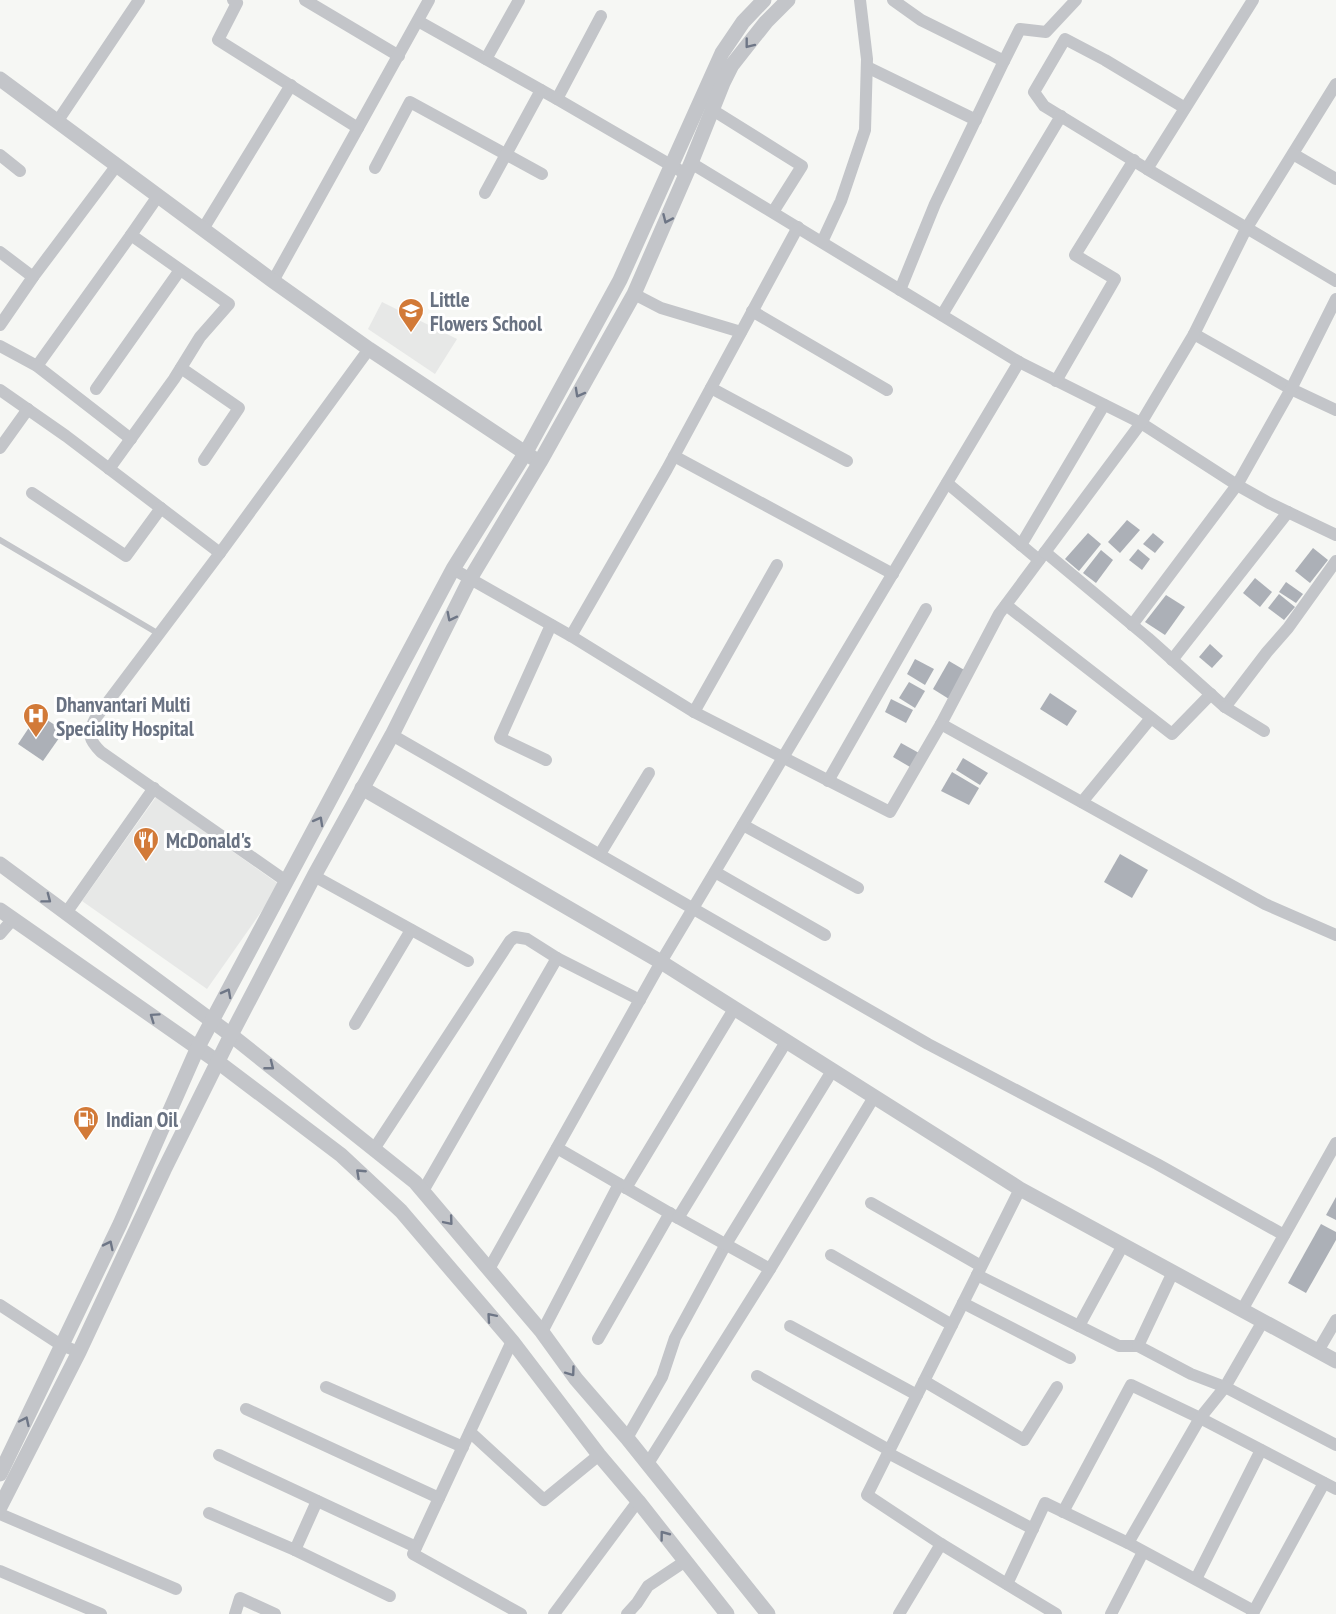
<svg xmlns="http://www.w3.org/2000/svg" width="1336" height="1614" font-family="'PT Sans Narrow',sans-serif">
<rect width="100%" height="100%" fill="#f6f7f4"/>
<g fill="#e7e8e7">
<path d="M382 302 457 339 435 374 368 329Z"/>
<path d="M156 797 280 885 207 989 82 901Z"/>
</g>
<g fill="#acb0b7">
<path d="M1127 520 1140 530 1120 553 1108 542Z"/>
<path d="M1088 533 1101 544 1079 571 1065 559Z"/>
<path d="M1153 533 1164 542 1155 553 1143 544Z"/>
<path d="M1313 548 1328 560 1310 583 1295 571Z"/>
<path d="M1138 549 1150 559 1142 570 1129 560Z"/>
<path d="M1101 550 1113 560 1096 583 1083 573Z"/>
<path d="M1255 578 1272 592 1260 607 1243 593Z"/>
<path d="M1286 582 1303 594 1296 603 1279 592Z"/>
<path d="M1279 594 1295 607 1284 620 1268 608Z"/>
<path d="M1166 595 1185 607 1165 635 1145 622Z"/>
<path d="M1210 644 1223 656 1212 668 1199 657Z"/>
<path d="M915 659 934 669 925 685 907 674Z"/>
<path d="M949 661 966 671 949 699 933 689Z"/>
<path d="M909 682 925 691 915 708 899 698Z"/>
<path d="M1050 693 1077 711 1067 726 1040 709Z"/>
<path d="M891 699 913 710 906 723 885 712Z"/>
<path d="M38 714 64 731 43 761 18 744Z"/>
<path d="M901 743 919 753 910 767 893 757Z"/>
<path d="M963 758 988 773 980 785 956 770Z"/>
<path d="M952 772 979 788 969 805 941 791Z"/>
<path d="M1120 854 1148 870 1132 898 1104 882Z"/>
<path d="M1336 1197V1220L1326 1215Z"/>
<path d="M1321 1224 1336 1232V1240L1306 1293 1288 1283Z"/>
</g>
<g fill="none" stroke-linecap="round" stroke-linejoin="round">
<path stroke="#c3c5c9" stroke-width="6" d="M0 540 159 634"/>
<g stroke="#c3c5c9" stroke-width="12">
<path d="M233 0 237 3 218 40 358 128"/>
<path d="M305 0 399 56"/>
<path d="M893 0 921 20 1004 61 935 204 900 290"/>
<path d="M1253 0 1147 169 1336 281"/>
<path d="M418 21 557 99 686 174"/>
<path d="M486 59 519 0"/>
<path d="M1004 61 1020 29 1046 32 1076 0"/>
<path d="M867 67 976 120"/>
<path d="M1336 84 1246 229 1194 334 1291 389 1336 410"/>
<path d="M557 99 601 16"/>
<path d="M711 109 802 166 773 212"/>
<path d="M57 122 139 0"/>
<path d="M1293 154 1336 179"/>
<path d="M0 155 20 171"/>
<path d="M691 163 1019 362 1141 423 1237 485 1269 503 1336 535"/>
<path d="M375 168 410 102 542 174"/>
<path d="M1147 169 1044 106 1034 92 1065 39 1105 60 1185 108"/>
<path d="M485 193 541 90"/>
<path d="M203 229 291 85"/>
<path d="M822 242 841 201 865 130 867 59 860 0"/>
<path d="M0 252 33 277 0 325"/>
<path d="M33 277 117 165"/>
<path d="M273 281 429 0"/>
<path d="M634 294 661 308 741 332"/>
<path d="M752 311 887 390"/>
<path d="M942 315 1061 116"/>
<path d="M1194 334 1141 423 999 614 941 724 1265 904 1336 935"/>
<path d="M0 346 37 366 131 439"/>
<path d="M37 366 131 235"/>
<path d="M181 368 239 408 204 460"/>
<path d="M1056 381 1115 279 1075 255 1134 160"/>
<path d="M711 388 847 461"/>
<path d="M96 389 180 270"/>
<path d="M0 390 66 436 220 553"/>
<path d="M0 448 28 409"/>
<path d="M674 456 893 574"/>
<path d="M109 469 174 379 200 337 229 304 131 235 158 196"/>
<path d="M947 483 1039 560"/>
<path d="M32 493 126 556 161 508"/>
<path d="M1021 545 1104 405"/>
<path d="M1045 552 1148 638 1225 707 1267 652 1288 628 1336 561"/>
<path d="M453 569 571 636 694 712 890 812 941 724"/>
<path d="M1006 605 1172 734 1211 694"/>
<path d="M1132 625 1237 485 1291 389 1336 299"/>
<path d="M571 636 667 469 798 227"/>
<path d="M1172 660 1288 512"/>
<path d="M1225 707 1264 731"/>
<path d="M694 712 777 565"/>
<path d="M392 735 928 1044 1157 1164 1284 1235"/>
<path d="M546 760 500 738 551 625"/>
<path d="M828 781 926 609"/>
<path d="M1082 802 1151 718"/>
<path d="M743 825 858 888"/>
<path d="M600 854 649 773"/>
<path d="M715 872 825 935"/>
<path d="M314 876 468 961"/>
<path d="M286 881 101 752C89 740 87 734 95 719L220 553 369 349"/>
<path d="M66 913 154 788"/>
<path d="M0 934 13 919"/>
<path d="M355 1024 411 930"/>
<path d="M557 1148 678 1218 786 1042"/>
<path d="M374 1149 510 941 515 937 527 939 557 958 640 1000"/>
<path d="M626 1188 734 1009"/>
<path d="M1020 1189 867 1495 941 1544 1056 1614"/>
<path d="M423 1191 557 958"/>
<path d="M871 1203 981 1266"/>
<path d="M831 1255 952 1325"/>
<path d="M489 1269 661 962 1019 362"/>
<path d="M770 1269 874 1097"/>
<path d="M977 1275 1119 1346H1138L1173 1272"/>
<path d="M963 1303 1070 1358"/>
<path d="M0 1305 61 1345 79 1352"/>
<path d="M1242 1310 1336 1143"/>
<path d="M790 1326 917 1395"/>
<path d="M1079 1326 1123 1245"/>
<path d="M542 1332 619 1184"/>
<path d="M598 1339 670 1213"/>
<path d="M512 1341 413 1554 521 1614"/>
<path d="M1138 1346 1191 1374 1225 1387 1263 1321"/>
<path d="M1318 1351 1336 1320"/>
<path d="M757 1376 889 1450"/>
<path d="M924 1381 1024 1440 1057 1387"/>
<path d="M326 1387 463 1447"/>
<path d="M246 1409 439 1498"/>
<path d="M470 1432 544 1500 599 1455"/>
<path d="M627 1438 662 1377 675 1338 726 1244 832 1071"/>
<path d="M888 1453 1033 1529"/>
<path d="M219 1455 416 1547"/>
<path d="M647 1465 770 1269 678 1218"/>
<path d="M1063 1512 1131 1385 1200 1418 1225 1387 1336 1445"/>
<path d="M209 1513 295 1550 317 1501"/>
<path d="M0 1514 176 1589"/>
<path d="M1128 1543 1200 1418 1336 1489"/>
<path d="M295 1550 390 1596"/>
<path d="M0 1571 101 1614"/>
<path d="M1196 1579 1261 1450"/>
<path d="M1007 1584 1045 1503 1128 1543 1254 1611 1252 1614"/>
<path d="M1254 1611 1324 1483"/>
<path d="M235 1614 240 1598 275 1614"/>
<path d="M554 1614 638 1501"/>
<path d="M627 1614 637 1603 648 1586 684 1562"/>
<path d="M899 1614 941 1544"/>
<path d="M1111 1614 1143 1552"/>
</g>
<g stroke="#c3c5c9" stroke-width="15">
<path d="M0 79 273 281 369 349 533 458"/>
<path d="M362 788 661 962 1020 1189 1336 1361"/>
<path d="M0 864 231 1035 415 1182 542 1332 576 1379 627 1438 768 1614"/>
<path d="M0 910 218 1062 341 1155 401 1211 512 1341 599 1455 638 1501 727 1614"/>
<path d="M0 1474 120 1224 198 1047 453 569 526 452 620 280 722 53 743 22 764 0"/>
<path d="M0 1507 79 1352 164 1170 231 1035 314 876 392 735 470 579 540 462 634 294 691 163 723 83 732 65 766 22 788 0"/>
</g>
</g>
<defs><path id="oneway-chevron" d="M-2-3.5L2.5 0L-2 3.5" fill="none" stroke-width="1.6" stroke-linecap="round" stroke-linejoin="round" transform="scale(1.5)"/></defs>
<g stroke="#6e7686">
<use href="#oneway-chevron" transform="translate(749 44) rotate(128)"/>
<use href="#oneway-chevron" transform="translate(667 219) rotate(114)"/>
<use href="#oneway-chevron" transform="translate(579 393) rotate(119)"/>
<use href="#oneway-chevron" transform="translate(451 617) rotate(117)"/>
<use href="#oneway-chevron" transform="translate(319 821) rotate(-61)"/>
<use href="#oneway-chevron" transform="translate(47 899) rotate(37)"/>
<use href="#oneway-chevron" transform="translate(227 993) rotate(-62)"/>
<use href="#oneway-chevron" transform="translate(154 1017) rotate(-145)"/>
<use href="#oneway-chevron" transform="translate(270 1066) rotate(38)"/>
<use href="#oneway-chevron" transform="translate(360 1173) rotate(-137)"/>
<use href="#oneway-chevron" transform="translate(449 1221) rotate(50)"/>
<use href="#oneway-chevron" transform="translate(109 1245) rotate(-64)"/>
<use href="#oneway-chevron" transform="translate(491 1317) rotate(-131)"/>
<use href="#oneway-chevron" transform="translate(571 1372) rotate(54)"/>
<use href="#oneway-chevron" transform="translate(25 1421) rotate(-65)"/>
<use href="#oneway-chevron" transform="translate(664 1535) rotate(-127)"/>
</g>
<defs>
<symbol id="school-pin" viewBox="-11 -11 22 30"><path d="M0 17L-7.5 6A9.5 9.5 0 1 1 7.5 6Z" fill="#d27a38" stroke="#fff"/><path d="M0-5L7-2L0 1L-7-2ZM-4 1L0 2.5L4 1V4Q0 6-4 4Z" fill="#fff"/></symbol>
<symbol id="hospital-pin" viewBox="-11 -11 22 30"><path d="M0 17L-7.5 6A9.5 9.5 0 1 1 7.5 6Z" fill="#d27a38" stroke="#fff"/><path d="M-5-5h3v3.5h4V-5h3V5h-3V1.5h-4V5h-3Z" fill="#fff"/></symbol>
<symbol id="restaurant-pin" viewBox="-11 -11 22 30"><path d="M0 17L-7.5 6A9.5 9.5 0 1 1 7.5 6Z" fill="#d27a38" stroke="#fff"/><path d="M-5-6h1v4h1v-4h1v4h1v-4h1v5L-1.5 .5V6h-2V.5L-5-1ZM5-6V6H3V1.5H1.5Q1.5-4 5-6Z" fill="#fff"/></symbol>
<symbol id="fuel-pin" viewBox="-11 -11 22 30"><path d="M0 17L-7.5 6A9.5 9.5 0 1 1 7.5 6Z" fill="#d27a38" stroke="#fff"/><path d="M-5.5-6h7V0h2V4h1.3V-2.5L3-4.5l.8-.8L6-3V5H2.5V1h-1V6h-7ZM-4.2-4.7v3.2H.2V-4.7Z" fill="#fff"/></symbol>
</defs>
<g fill-rule="evenodd">
<use href="#school-pin" x="396" y="296" width="30" height="40"/>
<use href="#hospital-pin" x="21" y="701" width="30" height="40"/>
<use href="#restaurant-pin" x="131" y="825" width="30" height="40"/>
<use href="#fuel-pin" x="71" y="1104" width="30" height="40"/>
</g>
<g text-anchor="middle" dominant-baseline="central" stroke-width="6" stroke-linejoin="round" paint-order="stroke">
<g font-size="21" font-weight="bold" fill="#697282" stroke="#fff" text-anchor="start">
<text x="430" y="299">Little<tspan x="430" dy="24">Flowers School</tspan></text>
<text x="56" y="704">Dhanvantari Multi<tspan x="56" dy="24">Speciality Hospital</tspan></text>
<text x="166" y="840">McDonald's</text>
<text x="106" y="1119">Indian Oil</text>
</g>
</g>
</svg>
